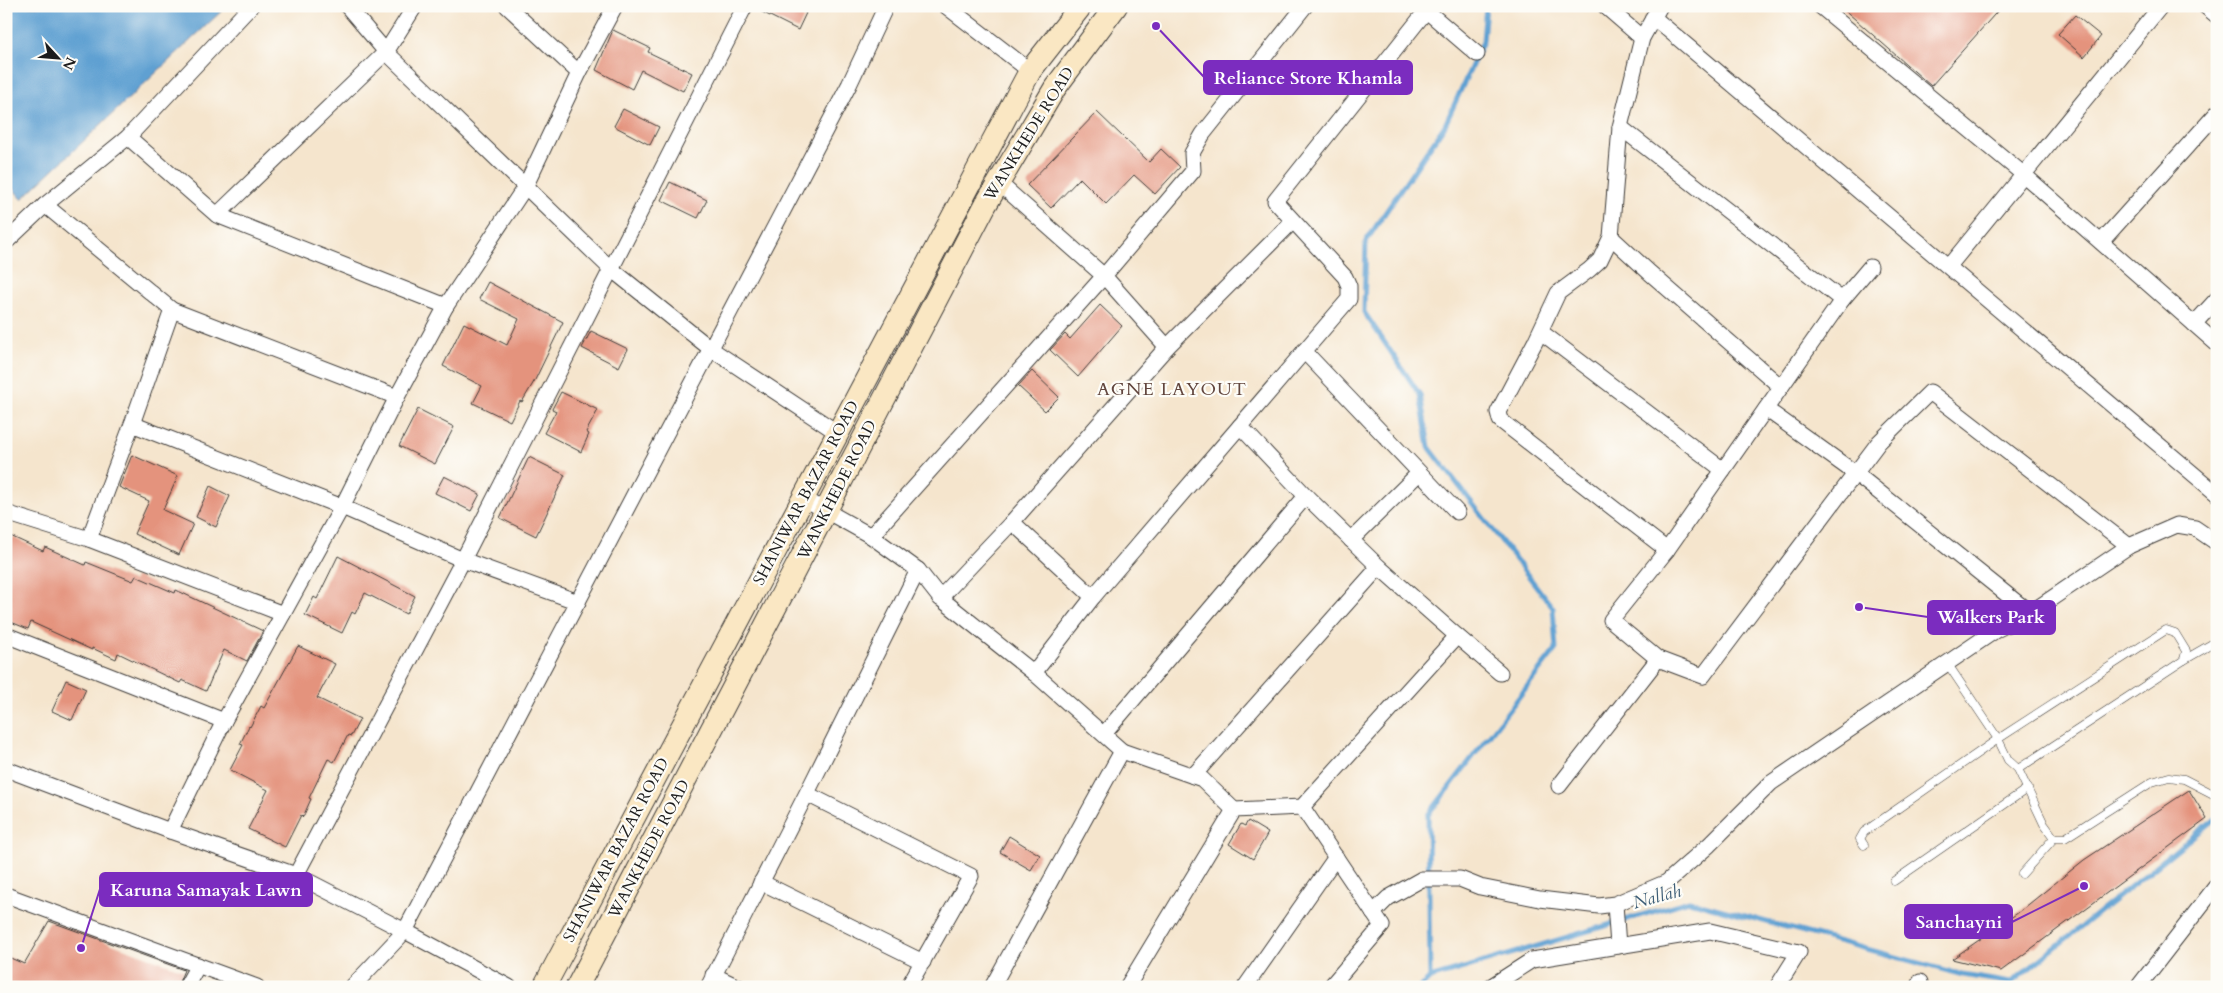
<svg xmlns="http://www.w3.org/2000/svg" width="2223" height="993" font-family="Cardo,serif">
<rect width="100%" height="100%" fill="#fdfcf7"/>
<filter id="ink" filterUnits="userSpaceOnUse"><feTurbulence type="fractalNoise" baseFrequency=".02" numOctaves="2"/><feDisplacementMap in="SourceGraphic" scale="10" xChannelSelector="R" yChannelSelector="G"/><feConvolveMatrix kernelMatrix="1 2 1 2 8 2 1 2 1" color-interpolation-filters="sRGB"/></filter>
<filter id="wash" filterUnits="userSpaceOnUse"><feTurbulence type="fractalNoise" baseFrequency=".0096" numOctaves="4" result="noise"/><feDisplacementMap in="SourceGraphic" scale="20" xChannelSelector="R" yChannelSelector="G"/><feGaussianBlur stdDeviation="1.12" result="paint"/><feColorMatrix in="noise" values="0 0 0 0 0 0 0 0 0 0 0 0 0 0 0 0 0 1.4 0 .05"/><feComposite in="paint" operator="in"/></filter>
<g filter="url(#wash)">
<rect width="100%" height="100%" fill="#f5e5cd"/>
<path fill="#5fa0d2" stroke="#3e5e77" d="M6 6H227L22 199 6 181Z"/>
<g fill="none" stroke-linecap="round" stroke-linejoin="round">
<g stroke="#5fa0d2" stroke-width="5">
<path d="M1430 978 1428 815 1556 649 1553 608 1429 447 1420 395 1364 312 1366 241 1445 125 1483 41 1486 6"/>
<path d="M1421 987 1430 978 1689 901 1963 975 2011 983 2217 817"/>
</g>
</g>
<g id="blocks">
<g fill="#e4937d">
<path d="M754 6H794L806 13 798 30 754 8Z"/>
<path d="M1840 6H2002L1931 86Z"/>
<path d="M2075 15 2101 36 2084 57 2058 34Z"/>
<path d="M613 30 650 48 648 52 692 73 683 91 641 70 632 89 596 70Z"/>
<path d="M623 109 659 127 650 145 614 126Z"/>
<path d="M1097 112 1149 162 1161 149 1180 167 1155 194 1134 175 1106 204 1080 178 1051 208 1027 185Z"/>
<path d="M670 182 707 200 698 218 661 200Z"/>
<path d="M488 282 563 322 535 380 522 402 520 401 510 421 473 403 482 386 443 366 464 323 507 345 519 319 479 299Z"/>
<path d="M1100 305 1122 326 1078 377 1050 350 1065 334 1070 339Z"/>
<path d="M591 331 628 349 619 367 582 348Z"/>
<path d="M1032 371 1059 397 1045 411 1018 386Z"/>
<path d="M561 392 598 410 586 432 589 434 581 452 544 433 556 411 552 409Z"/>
<path d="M418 409 454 427 435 464 399 446Z"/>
<path d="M132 455 178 476 163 510 193 524 179 555 134 534 149 501 119 487Z"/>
<path d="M529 457 565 475 536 536 500 518Z"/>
<path d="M444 476 480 494 471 511 435 493Z"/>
<path d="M210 486 230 496 216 527 196 517Z"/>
<path d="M6 534 43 551 45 547 85 565 86 562 133 581 136 576 175 593 176 590 263 631 247 661 224 650 206 691 182 680 180 683 118 653 116 659 92 648V650L31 622 28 629 6 620Z"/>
<path d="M338 556 415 596 406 614 365 593 355 614 352 612 342 633 305 615 314 597 317 599Z"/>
<path d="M298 646 335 664 317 698 360 719 351 736 348 735 334 762 328 759 309 798 311 799 303 817 301 815 285 847 248 829 268 790 230 770 243 745 240 744 249 726 250 727 261 706 264 708Z"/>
<path d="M66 680 86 689 72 720 52 711Z"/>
<path d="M2189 790 2207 819 2001 971 1952 959 2019 912 2084 860Z"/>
<path d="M1248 821 1268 833 1253 859 1229 844 1241 824 1245 826Z"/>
<path d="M1009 836 1040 855 1031 870 1000 852Z"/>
<path d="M49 921 184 970 177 987H6V956L24 964Z"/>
</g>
</g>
</g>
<g filter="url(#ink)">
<use href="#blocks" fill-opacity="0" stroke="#3d3a37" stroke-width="1"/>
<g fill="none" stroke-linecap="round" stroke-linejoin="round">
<defs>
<g id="service">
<path d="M2184 660 2217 641"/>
<path d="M1947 663 1998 739 2008 760 2018 769 2044 824 2054 838H2065L2152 782 2169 777 2184 779 2217 796"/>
<path d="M1864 845 1860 839 1864 832 1998 739 2166 630 2175 633 2186 651 2184 660 2018 769"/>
<path d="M2022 874 2054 838"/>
<path d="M1894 881 2028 788"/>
</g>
<g id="minor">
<path d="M347 6 386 52 610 268 711 349 838 433"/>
<path d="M507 6 579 73"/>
<path d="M946 6 1030 71"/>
<path d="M1421 6 1477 54"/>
<path d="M1605 6 1642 38"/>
<path d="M1660 6 1642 38 1620 127 1611 237 1650 273 1781 387"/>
<path d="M1820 6 2023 174 2217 344"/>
<path d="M2205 6 2217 16"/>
<path d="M1653 17 2217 494"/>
<path d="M1620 127 1842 300"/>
<path d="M128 137 217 215 386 52 415 6"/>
<path d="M45 205 172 310 397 397"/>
<path d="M217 215 446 306"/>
<path d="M1293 221 1167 347 1012 522 1093 597 1349 299V286L1345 277 1275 201 1426 11"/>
<path d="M1611 237 1600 260 1589 270 1558 293 1535 342 1498 412 1500 420 1667 550"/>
<path d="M6 242 45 205 128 137 251 6"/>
<path d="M2101 242 2217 113"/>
<path d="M1949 266 2161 6"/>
<path d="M2194 324 2217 299"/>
<path d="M1541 332 1723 470"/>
<path d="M1167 347 1104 276 1193 171 1192 153 1203 134 1305 6"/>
<path d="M1304 351 1457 512"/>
<path d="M1766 409 1855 473 2030 613"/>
<path d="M132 424 172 310"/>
<path d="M1240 426 1306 496"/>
<path d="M6 513 89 539 132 424 342 507 463 560 578 602"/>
<path d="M871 536 1104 276 999 183"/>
<path d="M89 539 283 614"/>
<path d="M1351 540 1419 473"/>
<path d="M918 570 940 598 1013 521"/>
<path d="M940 598 1034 673 1122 751 1202 779 1234 810 1302 807 1457 636 1500 673"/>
<path d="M6 635 224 721"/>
<path d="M1658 659 1611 620 1667 550 1842 300 1870 267"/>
<path d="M1034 673 1093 597"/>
<path d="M1104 734 1306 496 1379 567"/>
<path d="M6 769 170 831 296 875 405 931 849 85 886 6"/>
<path d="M1193 776 1379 567 1457 636"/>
<path d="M1559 786 1658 659 1703 676 1879 442 1930 392 2129 546"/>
<path d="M807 794 971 876 908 987"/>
<path d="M1302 807 1382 926 1330 987"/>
<path d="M170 831 224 721 342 507 397 397 446 306 525 187 579 73 615 6"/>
<path d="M296 875 463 560 745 6"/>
<path d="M761 882 923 962"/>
<path d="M6 895 257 987"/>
<path d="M1615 904 1618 946"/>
<path d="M1373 913 1388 898 1422 879H1460L1480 887 1540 899 1599 906 1615 904 1667 882 1709 845 1771 783 1996 630 2030 613 2129 546 2177 525 2195 528 2217 543"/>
<path d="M713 975 738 987"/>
<path d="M186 987 198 965"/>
<path d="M352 987 405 931 509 987"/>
<path d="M708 987 811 785 918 570 871 536 803 498"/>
<path d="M992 987 1122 751"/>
<path d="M1127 987 1234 810"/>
<path d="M1245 987 1336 857"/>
<path d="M1490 987 1532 960 1710 931 1799 952 1777 987"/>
<path d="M1917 987 1920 982"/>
<path d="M2138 987 2217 885"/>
</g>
<g id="secondary">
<path d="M544 987 1030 71 1081 6"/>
<path d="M577 987 986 204 1055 88 1116 6"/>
</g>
</defs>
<use href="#service" stroke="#3d3a37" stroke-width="9"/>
<use href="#minor" stroke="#3d3a37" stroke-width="17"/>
<use href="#secondary" stroke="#3d3a37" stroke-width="24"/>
<use href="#service" stroke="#fff" stroke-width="8"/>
<use href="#minor" stroke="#fff" stroke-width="15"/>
<use href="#secondary" stroke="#fae7c3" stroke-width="22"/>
</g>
</g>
<g text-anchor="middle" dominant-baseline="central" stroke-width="4.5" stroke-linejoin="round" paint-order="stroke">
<g font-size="16" fill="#1c1c1c" stroke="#fdfcf7">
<text transform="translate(1029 134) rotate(-58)">WANKHEDE ROAD</text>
<text transform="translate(837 490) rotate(-63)">WANKHEDE ROAD</text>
<text transform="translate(806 493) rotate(-62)">SHANIWAR BAZAR ROAD</text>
<text transform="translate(649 849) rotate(-62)">WANKHEDE ROAD</text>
<text transform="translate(616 850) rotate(-62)">SHANIWAR BAZAR ROAD</text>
</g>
<g font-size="18" letter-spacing="1" fill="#62463e" stroke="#fdfcf7">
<text x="1172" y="389">AGNE LAYOUT</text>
</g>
<g font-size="18" font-style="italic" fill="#3e5e77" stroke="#fdfcf7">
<text transform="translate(1657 897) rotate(-15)">Nallah</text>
</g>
</g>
<path fill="none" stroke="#7b2cbf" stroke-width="2" d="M1156 26L1204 77M1859 607L1928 617M81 948L100 889M2084 886L2012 922"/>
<g fill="#7b2cbf" stroke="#fdfcf7" stroke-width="2">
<circle cx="1156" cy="26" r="5"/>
<circle cx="1859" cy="607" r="5"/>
<circle cx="81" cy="948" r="5"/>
<circle cx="2084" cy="886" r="5"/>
</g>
<g fill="#7b2cbf" stroke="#7b2cbf" stroke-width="2">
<rect x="1204" y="61" width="208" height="33" rx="5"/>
<rect x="1928" y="601" width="127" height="33" rx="5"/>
<rect x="100" y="873" width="212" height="33" rx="5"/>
<rect x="1905" y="905" width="107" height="33" rx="5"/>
</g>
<g font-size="18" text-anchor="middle" font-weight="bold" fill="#fff">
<text x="1308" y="84">Reliance Store Khamla</text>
<text x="1991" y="623">Walkers Park</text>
<text x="206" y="896">Karuna Samayak Lawn</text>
<text x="1959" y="928">Sanchayni</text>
</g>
<rect width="2223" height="993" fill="none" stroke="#fdfcf7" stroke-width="25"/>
<g transform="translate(58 58) rotate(116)" stroke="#fdfcf7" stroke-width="4" paint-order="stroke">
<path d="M0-4L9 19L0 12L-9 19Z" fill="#1c1c1c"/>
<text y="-8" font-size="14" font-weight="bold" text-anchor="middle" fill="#1c1c1c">N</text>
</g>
</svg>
